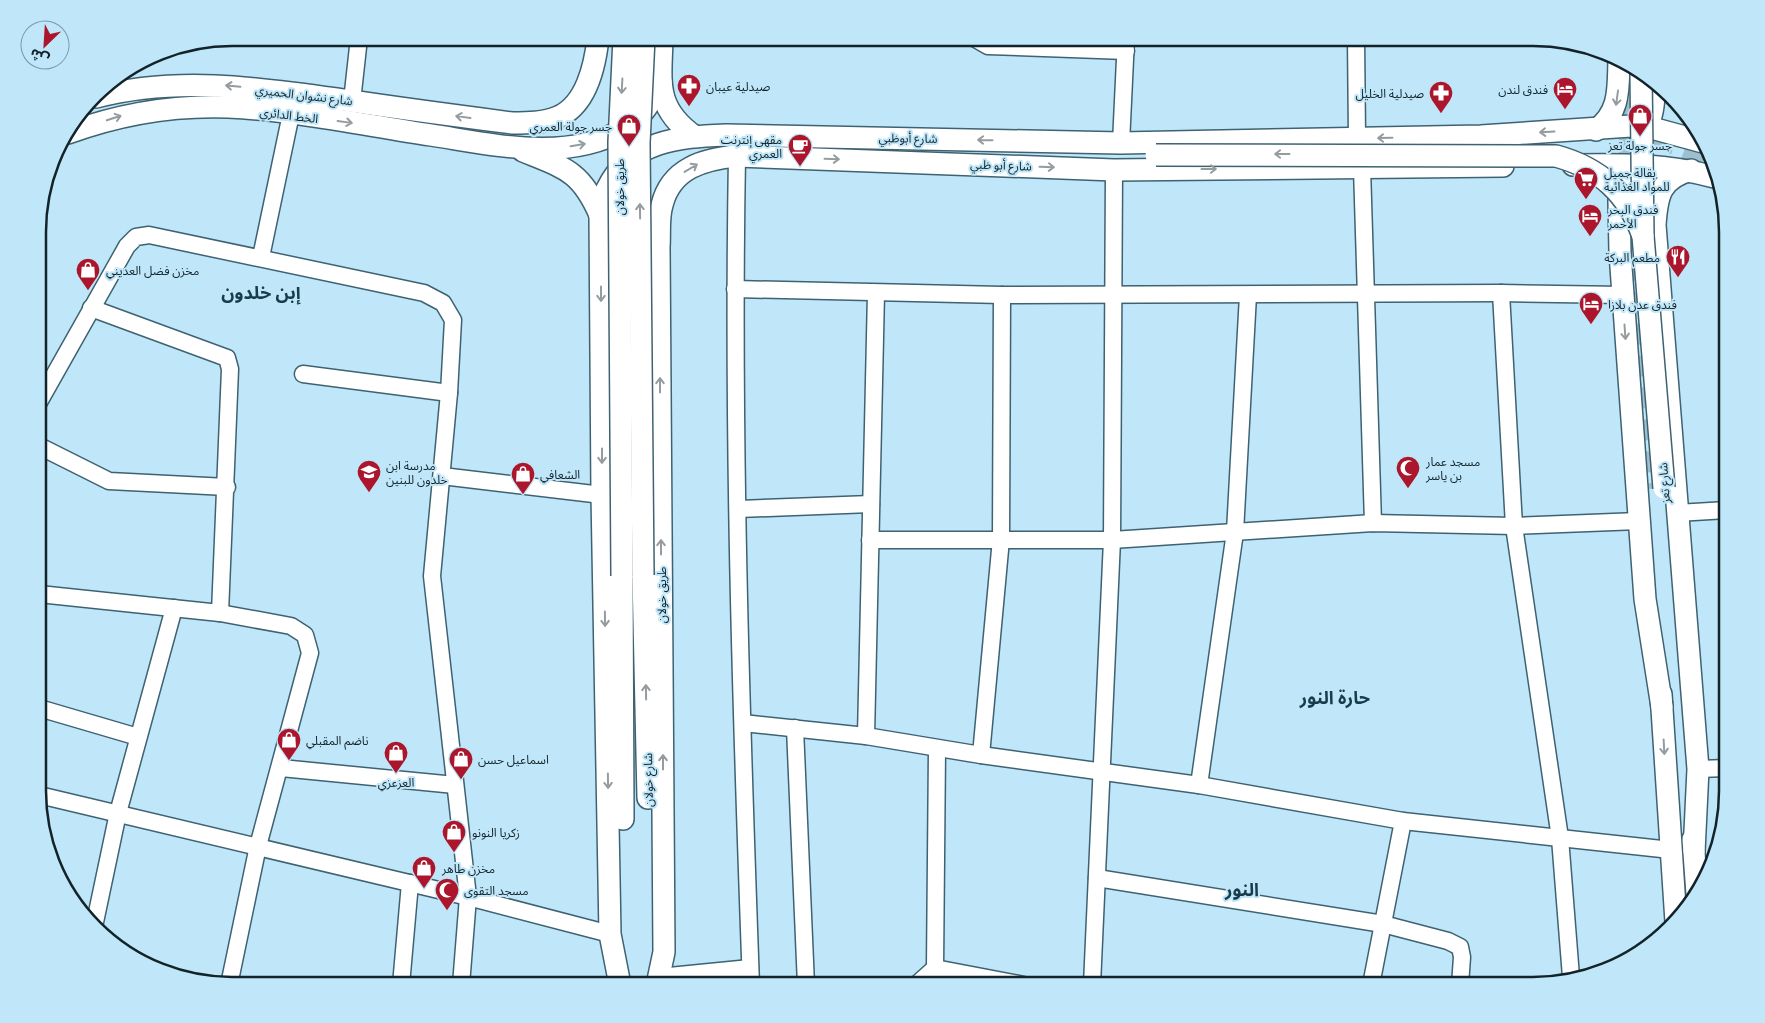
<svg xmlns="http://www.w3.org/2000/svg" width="1765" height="1023" font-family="'IBM Plex Sans','Noto Sans Arabic',sans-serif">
<rect width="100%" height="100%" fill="#bfe7f9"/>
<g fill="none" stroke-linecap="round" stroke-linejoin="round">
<g stroke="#9dc0cf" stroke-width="21" stroke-dasharray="21 11" stroke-linecap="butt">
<path d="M1628 68 1631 238 1648 489"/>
<path d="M1656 135 1671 143 1708 157"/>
</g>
<defs>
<g id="minor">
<path d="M974 38 988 46 1126 51"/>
<path d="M1356 38 1357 138"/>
<path d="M352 101 359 38"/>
<path d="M1121 143 1126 38"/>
<path d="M737 156C732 432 741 709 751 985"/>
<path d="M1362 168 1373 523"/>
<path d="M261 257 291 114"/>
<path d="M735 289 1002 295 1501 293 1623 295"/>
<path d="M1501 293 1514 526 1560 838 1571 977"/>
<path d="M91 308 227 358 230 369 220 613"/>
<path d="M303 374 449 393"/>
<path d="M39 402 127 246 136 237 149 235 424 293 443 303 453 320 449 393 432 576 468 897 461 985"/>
<path d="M39 446 109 481 227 487"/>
<path d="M442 476 602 495"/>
<path d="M739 509 871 504"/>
<path d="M1677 513 1727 510"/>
<path d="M870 540H1112L1373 523 1514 526 1639 521"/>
<path d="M39 594 220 613 291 626 305 635 310 653 258 846 229 985"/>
<path d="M39 708 138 737"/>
<path d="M743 723 866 736 981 755 1199 785 1403 821 1671 850"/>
<path d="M795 728 806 985"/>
<path d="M866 736 876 293"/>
<path d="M981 755 1001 539 1002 295"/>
<path d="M281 768 455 785"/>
<path d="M1698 769 1727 768"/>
<path d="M1199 785 1235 532 1248 295"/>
<path d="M39 795 468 897 610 934"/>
<path d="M1097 878 1383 924 1448 941 1460 947 1462 957 1460 985"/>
<path d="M95 922 118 813 174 608"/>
<path d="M935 968 937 749"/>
<path d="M659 977 750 968"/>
<path d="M401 985 410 883"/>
<path d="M916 985 935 968 1024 985"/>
<path d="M1092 985 1112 540 1114 170"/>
<path d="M1371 985 1403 821"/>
</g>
<g id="major">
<path d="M662 38C661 82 654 107 694 136"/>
<path d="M96 97C180 75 265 89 351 101 404 109 458 116 512 123 527 123 544 123 558 117 586 105 595 66 598 38"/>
<path d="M1596 130C1621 112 1618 87 1619 59"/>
<path d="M68 133C120 114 172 105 228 107 295 110 364 125 431 135 491 144 567 163 624 129 642 118 652 100 661 82"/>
<path d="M1641 138C1653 121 1654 103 1655 82"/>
<path d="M523 151C565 168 581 171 600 215"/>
<path d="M1573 165C1621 164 1668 164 1714 177"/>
<path d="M1691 170C1660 179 1657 195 1655 225L1698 769 1694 852"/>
<path d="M1621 182 1619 201 1620 253 1645 599 1662 707"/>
<path d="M643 575 648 798"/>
<path d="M622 576 623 819"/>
<path d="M1661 694 1676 922"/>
<path d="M1693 839 1697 894"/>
<path d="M620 985 610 934 602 495 600 215C602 206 603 196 607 189 631 140 678 137 726 135L1121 143 1481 136 1631 126 1648 127 1703 142"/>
<path d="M657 985 664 952 659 247C660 234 658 218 662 205 671 168 704 159 737 156L1114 170 1503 166"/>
</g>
</defs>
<use href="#minor" stroke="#3e6271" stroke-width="19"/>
<use href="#major" stroke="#3e6271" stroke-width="24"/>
<use href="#minor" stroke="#fff" stroke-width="16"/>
<use href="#major" stroke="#fff" stroke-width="21"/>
<defs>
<g id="major-bridge">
<path d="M1641 72 1643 236 1664 488"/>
<path d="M1156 155 1556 156C1600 168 1627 193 1643 236"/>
<path d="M643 575 639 143 644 38"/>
<path d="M622 576 619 142 624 38"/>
</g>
</defs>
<use href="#major-bridge" stroke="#3e6271" stroke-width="24" stroke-linecap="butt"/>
<use href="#major-bridge" stroke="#fff" stroke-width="21"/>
</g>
<defs><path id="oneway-shaft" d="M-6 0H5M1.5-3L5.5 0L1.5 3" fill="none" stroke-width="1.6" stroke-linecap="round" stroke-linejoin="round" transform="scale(1.25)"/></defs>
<g stroke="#959c9f">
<use href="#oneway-shaft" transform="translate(233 86) rotate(-175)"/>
<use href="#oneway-shaft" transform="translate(622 86) rotate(93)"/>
<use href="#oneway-shaft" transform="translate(1617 98) rotate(98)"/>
<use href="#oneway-shaft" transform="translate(463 117) rotate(-172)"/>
<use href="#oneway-shaft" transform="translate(114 118) rotate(-18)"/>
<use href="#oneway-shaft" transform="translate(345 122) rotate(8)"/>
<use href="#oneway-shaft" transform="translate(1547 132) rotate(177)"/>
<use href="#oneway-shaft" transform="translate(1385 138) rotate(179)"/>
<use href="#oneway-shaft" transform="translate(985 140) rotate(-179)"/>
<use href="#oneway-shaft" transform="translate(578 145) rotate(-9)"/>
<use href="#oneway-shaft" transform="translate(1282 154) rotate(180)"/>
<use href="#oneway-shaft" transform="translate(832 159) rotate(2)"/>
<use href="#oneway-shaft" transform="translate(1047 167) rotate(2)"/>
<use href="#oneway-shaft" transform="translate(691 168) rotate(-31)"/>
<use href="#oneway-shaft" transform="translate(1209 169)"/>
<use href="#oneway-shaft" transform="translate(640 211) rotate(-91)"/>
<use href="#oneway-shaft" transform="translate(601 294) rotate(90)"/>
<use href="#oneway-shaft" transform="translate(1625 332) rotate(86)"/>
<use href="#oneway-shaft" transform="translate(660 385) rotate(-90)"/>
<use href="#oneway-shaft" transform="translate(602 456) rotate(90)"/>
<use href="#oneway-shaft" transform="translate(661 547) rotate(-90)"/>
<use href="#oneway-shaft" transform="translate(605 619) rotate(89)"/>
<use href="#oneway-shaft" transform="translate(646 692) rotate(-91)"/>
<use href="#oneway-shaft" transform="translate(1664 747) rotate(87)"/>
<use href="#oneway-shaft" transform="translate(663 762) rotate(-90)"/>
<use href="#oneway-shaft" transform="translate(608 781) rotate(89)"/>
</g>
<defs>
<symbol id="pharmacy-pin" viewBox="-11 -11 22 30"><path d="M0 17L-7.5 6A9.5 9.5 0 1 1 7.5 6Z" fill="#ab162c" stroke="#bfe7f9"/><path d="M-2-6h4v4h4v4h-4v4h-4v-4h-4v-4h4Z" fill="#fff"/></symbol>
<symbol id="hotel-pin" viewBox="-11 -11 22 30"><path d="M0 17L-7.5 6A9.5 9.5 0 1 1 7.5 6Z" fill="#ab162c" stroke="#bfe7f9"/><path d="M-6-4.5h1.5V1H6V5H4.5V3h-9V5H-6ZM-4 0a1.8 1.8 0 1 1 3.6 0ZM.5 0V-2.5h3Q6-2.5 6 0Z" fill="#fff"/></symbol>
<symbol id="shop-pin" viewBox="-11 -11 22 30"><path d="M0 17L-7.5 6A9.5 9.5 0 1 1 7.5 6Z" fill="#ab162c" stroke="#bfe7f9"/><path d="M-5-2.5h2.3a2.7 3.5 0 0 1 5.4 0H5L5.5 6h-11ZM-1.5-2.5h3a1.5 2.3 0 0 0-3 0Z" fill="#fff"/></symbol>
<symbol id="cafe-pin" viewBox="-11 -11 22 30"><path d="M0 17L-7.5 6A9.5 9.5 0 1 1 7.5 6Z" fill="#ab162c" stroke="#bfe7f9"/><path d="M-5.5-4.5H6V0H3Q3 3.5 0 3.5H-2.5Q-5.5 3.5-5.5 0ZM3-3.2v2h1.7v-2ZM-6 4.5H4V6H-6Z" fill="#fff"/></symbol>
<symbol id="supermarket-pin" viewBox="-11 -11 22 30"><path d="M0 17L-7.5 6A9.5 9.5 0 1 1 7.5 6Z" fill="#ab162c" stroke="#bfe7f9"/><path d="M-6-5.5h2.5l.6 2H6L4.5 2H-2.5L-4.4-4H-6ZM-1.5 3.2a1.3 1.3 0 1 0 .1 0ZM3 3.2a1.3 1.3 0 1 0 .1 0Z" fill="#fff"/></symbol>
<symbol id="restaurant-pin" viewBox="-11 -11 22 30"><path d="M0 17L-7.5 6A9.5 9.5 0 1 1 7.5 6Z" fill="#ab162c" stroke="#bfe7f9"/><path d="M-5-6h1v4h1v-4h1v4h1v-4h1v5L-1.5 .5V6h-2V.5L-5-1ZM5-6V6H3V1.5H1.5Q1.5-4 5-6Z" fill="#fff"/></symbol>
<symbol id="mosque-pin" viewBox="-11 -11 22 30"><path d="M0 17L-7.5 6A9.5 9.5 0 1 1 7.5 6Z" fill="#ab162c" stroke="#bfe7f9"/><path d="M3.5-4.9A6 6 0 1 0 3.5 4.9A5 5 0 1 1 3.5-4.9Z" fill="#fff"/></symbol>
<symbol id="school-pin" viewBox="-11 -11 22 30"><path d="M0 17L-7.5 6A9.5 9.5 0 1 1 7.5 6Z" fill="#ab162c" stroke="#bfe7f9"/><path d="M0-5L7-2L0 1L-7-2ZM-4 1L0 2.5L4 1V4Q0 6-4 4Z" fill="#fff"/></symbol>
</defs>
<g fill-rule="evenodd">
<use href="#pharmacy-pin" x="675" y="72" width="28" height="38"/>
<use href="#hotel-pin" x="1551" y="75" width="28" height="38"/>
<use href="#pharmacy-pin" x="1427" y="79" width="28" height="38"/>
<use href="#shop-pin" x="1626" y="102" width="28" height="38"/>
<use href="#shop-pin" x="615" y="112" width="28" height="38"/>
<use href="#cafe-pin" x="786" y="132" width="28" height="38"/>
<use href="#supermarket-pin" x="1572" y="165" width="28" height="38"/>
<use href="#hotel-pin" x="1576" y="202" width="28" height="38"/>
<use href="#restaurant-pin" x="1664" y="243" width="28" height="38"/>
<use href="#shop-pin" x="74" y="256" width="28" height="38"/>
<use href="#hotel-pin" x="1577" y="290" width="28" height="38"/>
<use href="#mosque-pin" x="1394" y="454" width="28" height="38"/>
<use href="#school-pin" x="355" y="458" width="28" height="38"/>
<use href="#shop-pin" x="509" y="460" width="28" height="38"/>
<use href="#shop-pin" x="275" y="726" width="28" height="38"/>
<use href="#shop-pin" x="382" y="739" width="28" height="38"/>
<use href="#shop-pin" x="447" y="745" width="28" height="38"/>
<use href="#shop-pin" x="440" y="818" width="28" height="38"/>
<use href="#shop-pin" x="410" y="854" width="28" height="38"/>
<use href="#mosque-pin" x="433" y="876" width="28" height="38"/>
</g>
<g text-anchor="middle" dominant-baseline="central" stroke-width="4" stroke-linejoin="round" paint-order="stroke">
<g font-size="12" fill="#132329" stroke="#bfe7f9" text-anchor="start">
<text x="706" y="86">صيدلية عيبان</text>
<text x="1548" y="89" text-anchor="end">فندق لندن</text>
<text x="1424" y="93" text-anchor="end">صيدلية الخليل</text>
<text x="612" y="126" text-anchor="end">جسر جولة العمري</text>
<text x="782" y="139" text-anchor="end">مقهى إنترنت<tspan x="782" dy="14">العمري</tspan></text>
<text x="1640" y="145" text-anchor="middle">جسر جولة تعز</text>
<text x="1604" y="172">بقالة جميل<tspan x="1604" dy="14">للمواد الغذائية</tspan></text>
<text x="1608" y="209">فندق البحر<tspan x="1608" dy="14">الأحمر</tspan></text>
<text x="1660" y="257" text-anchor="end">مطعم البركة</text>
<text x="106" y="270">مخزن فضل العديني</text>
<text x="1608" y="304">فندق عدن بلازا</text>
<text x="1426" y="461">مسجد عمار<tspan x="1426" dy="14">بن ياسر</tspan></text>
<text x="386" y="465">مدرسة ابن<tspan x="386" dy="14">خلدون للبنين</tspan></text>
<text x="540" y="474">الشعافي</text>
<text x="306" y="740">ناضم المقبلي</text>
<text x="478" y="759">اسماعيل حسن</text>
<text x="396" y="782" text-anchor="middle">العزعزي</text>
<text x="472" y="832">زكريا النونو</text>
<text x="442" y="868">مخزن طاهر</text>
<text x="464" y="890">مسجد التقوى</text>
</g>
<g font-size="12" fill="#132329" stroke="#bfe7f9">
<text transform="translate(304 95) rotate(7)">شارع نشوان الحميري</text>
<text transform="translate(289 115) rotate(7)">الخط الدائري</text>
<text transform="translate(908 138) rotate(1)">شارع أبوظبي</text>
<text transform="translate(1001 165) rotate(2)">شارع أبو ظبي</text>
<text transform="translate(619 187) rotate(-90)">طريق خولان</text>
<text transform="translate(1664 483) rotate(-94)">شارع تعز</text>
<text transform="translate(661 595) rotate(-90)">طريق خولان</text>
<text transform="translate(648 780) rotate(-91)">شارع خولان</text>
</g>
<g font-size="18" font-weight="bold" fill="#183c4a" stroke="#bfe7f9">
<text x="261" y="292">إبن خلدون</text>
<text x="1335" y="697">حارة النور</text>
<text x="1242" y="889">النور</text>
</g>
</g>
<path d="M0 0H1765V1023H0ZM232 46H1533A186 186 0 0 1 1719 232V791A186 186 0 0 1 1533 977H232A186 186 0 0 1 46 791V232A186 186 0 0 1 232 46Z" fill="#bfe7f9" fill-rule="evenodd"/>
<path fill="none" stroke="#132329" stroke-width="2.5" d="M232 46H1533A186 186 0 0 1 1719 232V791A186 186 0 0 1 1533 977H232A186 186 0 0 1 46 791V232A186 186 0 0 1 232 46Z"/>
<g transform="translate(45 45) rotate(205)"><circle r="24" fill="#bfe7f9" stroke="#7a99a6"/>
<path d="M0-4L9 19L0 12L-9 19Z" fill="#ab162c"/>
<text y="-8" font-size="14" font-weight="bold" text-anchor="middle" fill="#132329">ش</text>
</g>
</svg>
